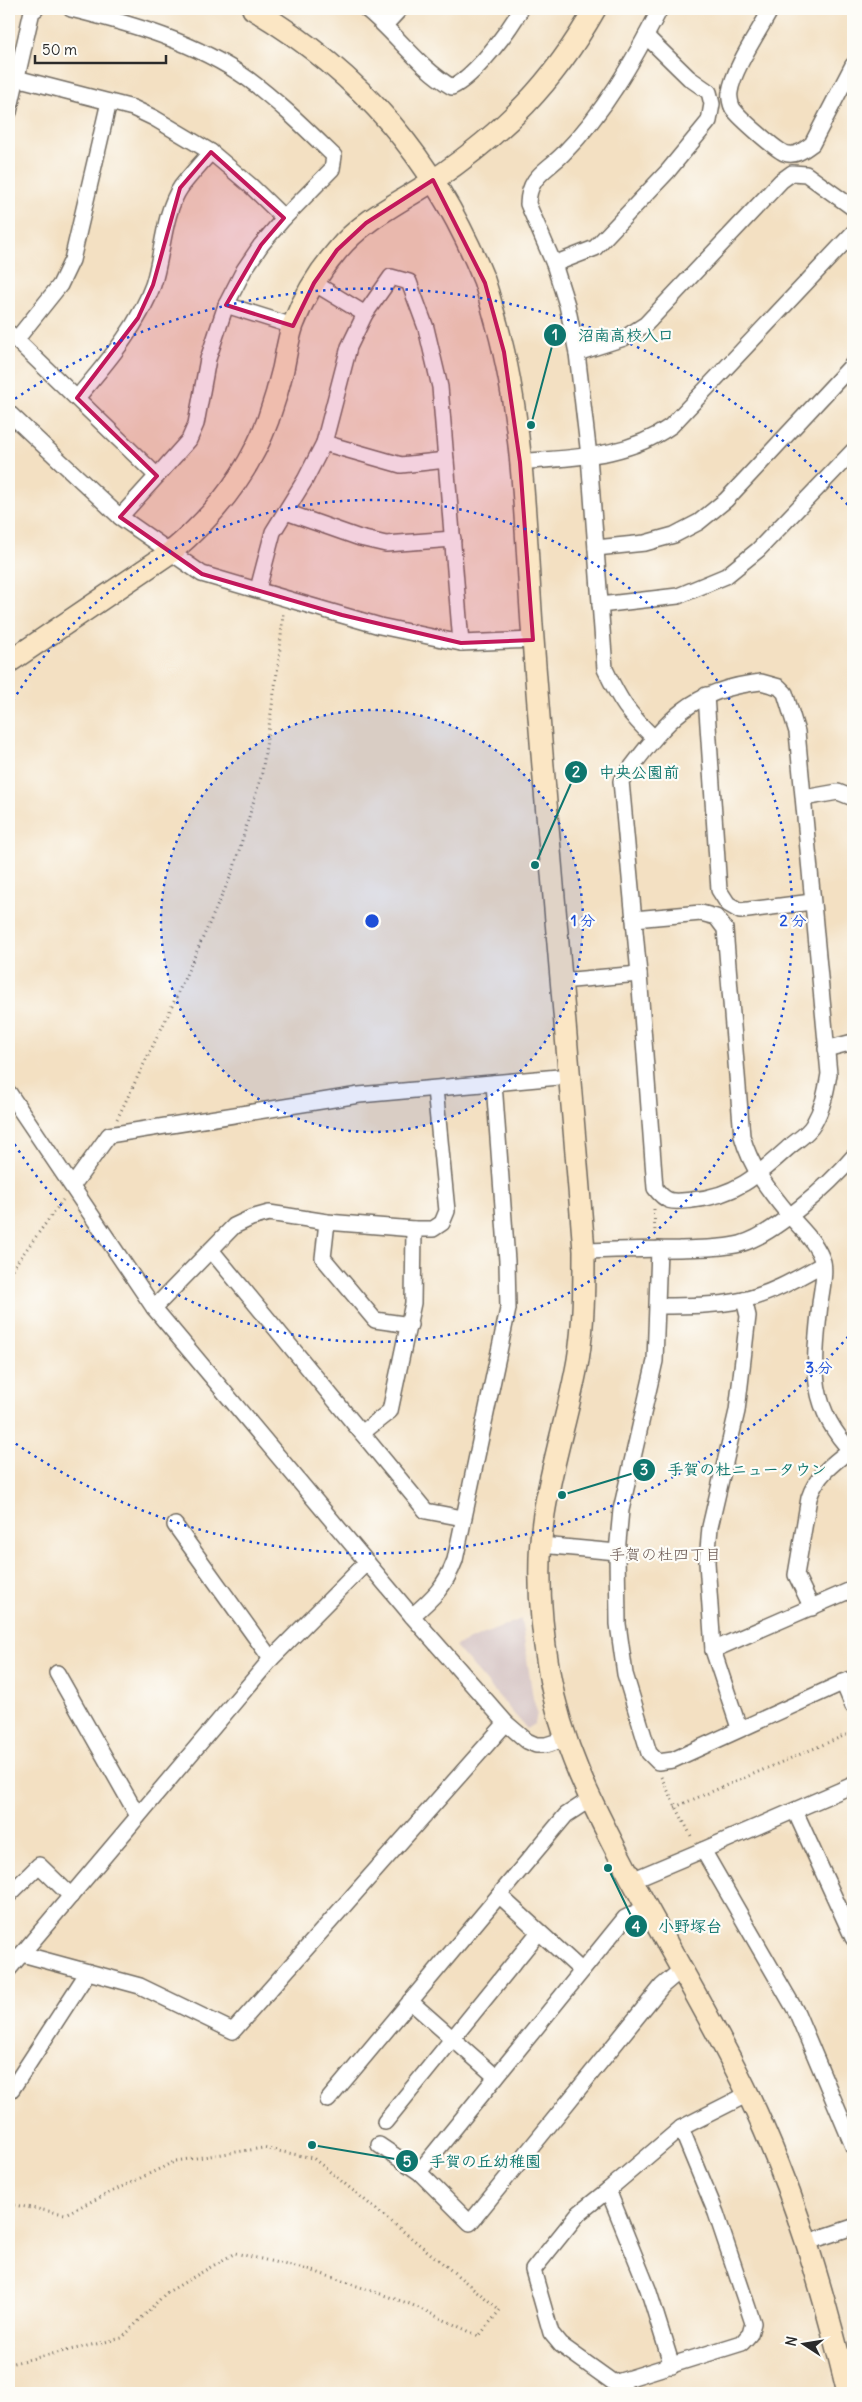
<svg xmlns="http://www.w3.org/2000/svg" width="862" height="2402" font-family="Delius,'Klee One',sans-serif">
<rect width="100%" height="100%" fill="#fdfcf7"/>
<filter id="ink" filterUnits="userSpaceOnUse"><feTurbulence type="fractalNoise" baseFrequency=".02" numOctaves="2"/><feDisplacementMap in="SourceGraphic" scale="10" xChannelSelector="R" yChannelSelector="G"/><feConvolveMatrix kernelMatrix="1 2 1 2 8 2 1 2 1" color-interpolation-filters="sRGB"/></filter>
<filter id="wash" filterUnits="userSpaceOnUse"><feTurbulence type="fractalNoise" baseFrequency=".0096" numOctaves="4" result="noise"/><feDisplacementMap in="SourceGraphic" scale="20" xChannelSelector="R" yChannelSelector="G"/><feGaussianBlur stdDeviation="1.12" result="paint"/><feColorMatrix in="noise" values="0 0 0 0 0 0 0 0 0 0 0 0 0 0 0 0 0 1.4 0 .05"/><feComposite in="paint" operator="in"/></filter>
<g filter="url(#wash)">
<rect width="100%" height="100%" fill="#f3e0c2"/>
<path fill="#d2bfc0" d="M521 1619 533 1698 537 1712 535 1724 527 1729 455 1646Z"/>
</g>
<g filter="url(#ink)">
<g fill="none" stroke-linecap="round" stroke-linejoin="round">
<defs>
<g id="street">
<path d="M71 9C132 24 196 42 248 79 279 102 306 129 334 156L332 169 284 218 261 245 244 270 226 305 208 359 196 424 189 440 157 476"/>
<path d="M366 9C396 33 419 68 452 87 475 76 508 32 521 9"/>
<path d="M771 9C760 30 733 69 730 92 729 97 731 107 734 110 741 119 775 149 784 153 795 157 804 150 812 144L853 65"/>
<path d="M386 24 400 9"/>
<path d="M16 78 133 108 154 118 211 152 250 185 284 218"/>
<path d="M9 112 32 11 36 9"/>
<path d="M554 264 595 248 668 171 709 121 712 104 709 92 689 78 646 36"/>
<path d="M314 283 365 314"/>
<path d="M226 305 293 326"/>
<path d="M9 333 157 476 120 517 202 574 342 615 380 626 461 643 533 640"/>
<path d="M16 340 60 285 72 260 109 102"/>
<path d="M577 353 624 338 646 324 781 181 792 173 806 174 853 208"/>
<path d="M77 398C106 363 137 329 153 285 163 255 163 213 181 187 190 175 201 163 211 152"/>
<path d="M9 413 120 517"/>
<path d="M324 443 401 465 446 460"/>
<path d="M520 462C574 457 626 458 671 426L853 233"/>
<path d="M286 512 360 538 386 544 453 539"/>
<path d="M596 548 645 543 674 535 699 522 726 500 853 364"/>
<path d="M258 589 273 532 305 480 324 443 349 347 365 314 391 277 409 282 426 328 440 387 461 643"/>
<path d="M600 605 678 596 726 576 758 550 853 451"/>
<path d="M761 682 779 687 785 693 797 732 829 1074C826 1092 823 1108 813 1125 808 1134 796 1141 788 1148 757 1176 735 1196 692 1200 673 1202 667 1204 655 1188L639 974 621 781C664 725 686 690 761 682Z"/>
<path d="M706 695 719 890 728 904 740 911 812 902"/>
<path d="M654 738C628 713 620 701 605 669L589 456 577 353 567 305 554 264 528 204C529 176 545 172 563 154 604 113 634 60 660 9"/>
<path d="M804 798 838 792 853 798"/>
<path d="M634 919 701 913 716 917 725 929 742 1136C751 1168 769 1191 790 1216 803 1231 817 1243 823 1262 826 1275 821 1291 820 1304 814 1364 807 1406 853 1453"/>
<path d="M561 981 639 974"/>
<path d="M826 1049 853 1042"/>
<path d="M9 1093 154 1308 412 1616 506 1723 527 1741 536 1745H546L565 1739"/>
<path d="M73 1185 109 1135 359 1095 570 1076"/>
<path d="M327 1222 323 1258 375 1320 410 1325"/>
<path d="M659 1249 655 1361 621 1510 617 1552 618 1624 625 1674 649 1753 658 1762 673 1760 853 1678"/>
<path d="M211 1250 426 1511 463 1518"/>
<path d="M584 1251C616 1250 647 1249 679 1249 699 1248 720 1249 740 1244 774 1235 830 1184 853 1157"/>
<path d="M658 1306C687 1306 715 1306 743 1300 771 1294 798 1278 823 1264"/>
<path d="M154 1308 234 1226 251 1218 269 1213 327 1222 414 1229H433L442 1223 447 1211 435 1089"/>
<path d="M362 1433 390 1411 413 1303 414 1229"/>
<path d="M175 1525 271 1659 367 1562"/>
<path d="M541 1545 617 1552"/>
<path d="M812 1608 796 1575 809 1498C816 1476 833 1463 850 1450"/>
<path d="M412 1616C433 1598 445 1587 455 1560L508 1309 507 1261 494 1083"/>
<path d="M713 1650 853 1589"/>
<path d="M57 1673 138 1816"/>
<path d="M843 1682 853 1706"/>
<path d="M739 1728 713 1650 707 1562 710 1527 737 1411 748 1316 744 1300"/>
<path d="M853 1785 703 1850 797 2013 853 2146"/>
<path d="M795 1811 853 1938"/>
<path d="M632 1880 703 1850"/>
<path d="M9 1895 39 1865 71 1896"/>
<path d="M499 1895 582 1971"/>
<path d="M22 1954 140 1986 233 2031 506 1723"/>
<path d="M9 1969 271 1659"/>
<path d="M410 2001 496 2077"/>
<path d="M12 2089 88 1972"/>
<path d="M328 2100 566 1815 589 1800"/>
<path d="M385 2122 539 1932"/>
<path d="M379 2145 419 2172 470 2223 662 1986 682 1969"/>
<path d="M419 2172 625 1918 647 1907"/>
<path d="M608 2190 681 2128 748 2094"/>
<path d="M808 2242 853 2227"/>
<path d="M614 2383 742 2343 750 2334 753 2323 716 2213 681 2128"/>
<path d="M628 2393 561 2345 551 2333 533 2270 578 2214 608 2190 648 2289 672 2366"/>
</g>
<g id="secondary">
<path d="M253 9C362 74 436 161 484 280 489 295 493 311 497 325 525 427 525 535 533 639 548 843 568 1047 584 1251 584 1287 584 1323 578 1360 569 1412 552 1462 544 1514 536 1566 540 1620 549 1672 561 1745 592 1804 626 1869 666 1944 711 2017 748 2094 794 2190 823 2290 848 2393"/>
<path d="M9 662 171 552C213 517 249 472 268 420 274 403 279 386 283 369 286 355 288 339 293 325 303 299 319 272 337 251 363 219 401 202 434 180 505 131 552 85 595 9"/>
</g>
</defs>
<use href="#street" stroke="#716a60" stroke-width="18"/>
<use href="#secondary" stroke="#716a60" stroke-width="24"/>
<g stroke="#716a60" stroke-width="3" stroke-dasharray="1 4" stroke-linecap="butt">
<path d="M117 1119 168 1015 233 871 262 773 279 659 283 614"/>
<path d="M654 1209 655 1233"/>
<path d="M9 1273 63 1200"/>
<path d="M661 1777 692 1838"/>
<path d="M675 1807 853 1732"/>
<path d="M9 2204 65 2214 176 2161 263 2148 313 2158 500 2310 479 2336 410 2304 313 2271 235 2253 166 2293 122 2338 9 2364"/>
</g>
<use href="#street" stroke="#fff" stroke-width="15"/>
<use href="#secondary" stroke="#fbe6c4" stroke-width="21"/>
</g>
</g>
<path fill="#c2185b" fill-opacity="0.2" stroke="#c2185b" stroke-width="4" stroke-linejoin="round" d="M211 152 284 218 261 245 226 305 293 326 314 283 337 250 366 223 433 180 485 283 504 352 520 462 533 640 461 643 342 615 202 574 120 517 157 476 77 398 138 318 153 285 180 188Z"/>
<circle cx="372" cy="921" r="211" fill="#1d4ed8" fill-opacity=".12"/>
<g fill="none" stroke="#1d4ed8" stroke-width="2.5" stroke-dasharray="2.5 5">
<circle cx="372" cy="921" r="211"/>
<path d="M9 707A421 421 0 1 1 9 1135"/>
<path d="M853 1331A632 632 0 0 1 9 1439M9 403A632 632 0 0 1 853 511"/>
</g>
<g text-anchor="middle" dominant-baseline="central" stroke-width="4.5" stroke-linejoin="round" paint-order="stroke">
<g font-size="16" fill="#6b5953" stroke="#fdfcf7">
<text x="665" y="1554">手賀の杜四丁目</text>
</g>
</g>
<circle cx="372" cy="921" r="8" fill="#1d4ed8" stroke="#fdfcf7" stroke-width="2.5"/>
<g font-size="15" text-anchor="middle" font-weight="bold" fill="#1d4ed8" stroke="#fdfcf7" stroke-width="4.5" stroke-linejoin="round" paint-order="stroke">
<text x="583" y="926">1 分</text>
<text x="793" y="926">2 分</text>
<text x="819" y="1373">3 分</text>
</g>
<path fill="none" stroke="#0f766e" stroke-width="2" d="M531 425L555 335M535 865L576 772M562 1495L644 1470M608 1868L636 1926M312 2145L407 2161"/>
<g fill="#0f766e" stroke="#fdfcf7" stroke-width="2">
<circle cx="531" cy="425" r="5"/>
<circle cx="535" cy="865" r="5"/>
<circle cx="562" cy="1495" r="5"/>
<circle cx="608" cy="1868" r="5"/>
<circle cx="312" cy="2145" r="5"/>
<circle cx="555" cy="335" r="12"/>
<circle cx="576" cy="772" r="12"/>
<circle cx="644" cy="1470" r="12"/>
<circle cx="636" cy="1926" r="12"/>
<circle cx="407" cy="2161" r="12"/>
</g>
<g font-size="15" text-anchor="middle" font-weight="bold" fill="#fff">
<text x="555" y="340">1</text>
<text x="576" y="777">2</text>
<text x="644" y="1475">3</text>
<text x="636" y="1932">4</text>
<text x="407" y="2167">5</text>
</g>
<g font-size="16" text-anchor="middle" font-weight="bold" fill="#0f766e" stroke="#fdfcf7" stroke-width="4.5" stroke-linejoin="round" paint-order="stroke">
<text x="626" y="341">沼南高校入口</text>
<text x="639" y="778">中央公園前</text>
<text x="747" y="1475">手賀の杜ニュータウン</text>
<text x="690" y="1932">小野塚台</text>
<text x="485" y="2167">手賀の丘幼稚園</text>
</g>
<rect width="862" height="2402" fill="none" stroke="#fdfcf7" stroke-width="30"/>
<g transform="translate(804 2344) rotate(282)" stroke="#fdfcf7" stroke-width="4" paint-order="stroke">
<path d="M0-4L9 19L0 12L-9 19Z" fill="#2b2b2b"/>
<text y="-8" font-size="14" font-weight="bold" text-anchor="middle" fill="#2b2b2b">N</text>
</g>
<path d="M35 55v8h131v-8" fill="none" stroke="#2b2b2b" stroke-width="2.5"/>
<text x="42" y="55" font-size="15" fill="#2b2b2b" stroke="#fdfcf7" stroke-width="4" paint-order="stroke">50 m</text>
</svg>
